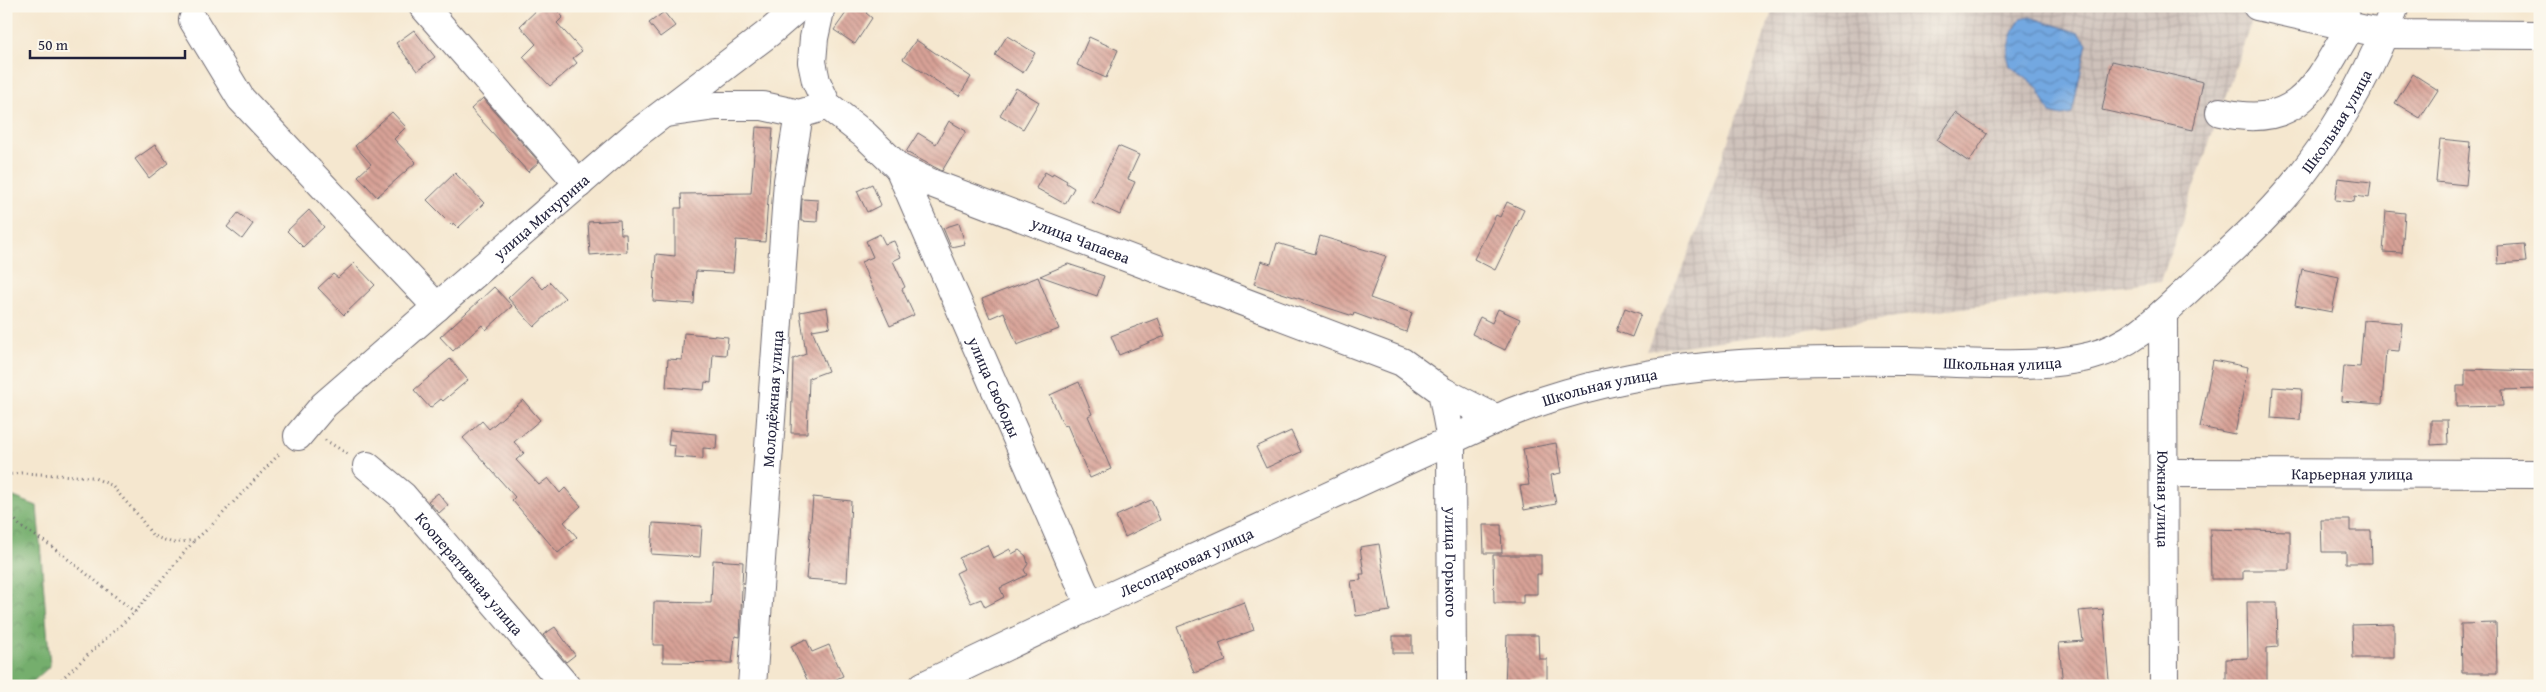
<svg xmlns="http://www.w3.org/2000/svg" width="2546" height="692" font-family="'Gentium Book Plus',serif">
<defs>
<pattern id="industrial-grid" width="8" height="8" patternUnits="userSpaceOnUse" patternTransform="scale(1.25)"><rect width="8" height="8" fill="#cec1ba"/><path d="M0 4h8M4 0v8" fill="none" stroke="#b1a6a1"/></pattern>
<pattern id="forest-crowns" width="20" height="18" patternUnits="userSpaceOnUse" patternTransform="scale(1.25)"><rect width="20" height="18" fill="#74ae6d"/><path d="M2 6a3 3 0 1 1 6 0M12 15a3 3 0 1 1 6 0" fill="none" stroke="#5f8d5b"/></pattern>
<pattern id="water-waves" width="16" height="10" patternUnits="userSpaceOnUse" patternTransform="scale(1.25)"><rect width="16" height="10" fill="#73a8e1"/><path d="M0 5q4-4 8 0t8 0" fill="none" stroke="#5e88b8"/></pattern>
<pattern id="building-back-hatch" width="6" height="6" patternUnits="userSpaceOnUse" patternTransform="scale(1.25)"><rect width="6" height="6" fill="#d8a297"/><path d="M-1 5l2 2M0 0l6 6M5-1l2 2" fill="none" stroke="#af847c"/></pattern>
</defs>
<rect width="100%" height="100%" fill="#fbf7ec"/>
<filter id="ink" filterUnits="userSpaceOnUse"><feTurbulence type="fractalNoise" baseFrequency=".02" numOctaves="2"/><feDisplacementMap in="SourceGraphic" scale="10" xChannelSelector="R" yChannelSelector="G"/><feConvolveMatrix kernelMatrix="1 2 1 2 8 2 1 2 1" color-interpolation-filters="sRGB"/></filter>
<filter id="wash" filterUnits="userSpaceOnUse"><feTurbulence type="fractalNoise" baseFrequency=".0096" numOctaves="4" result="noise"/><feDisplacementMap in="SourceGraphic" scale="20" xChannelSelector="R" yChannelSelector="G"/><feGaussianBlur stdDeviation="1.12" result="paint"/><feColorMatrix in="noise" values="0 0 0 0 0 0 0 0 0 0 0 0 0 0 0 0 0 1.4 0 .05"/><feComposite in="paint" operator="in"/></filter>
<g filter="url(#wash)">
<rect width="100%" height="100%" fill="#f5e7cf"/>
<path fill="url(#industrial-grid)" d="M1774 6H2257L2161 281 1646 351 1694 241Z"/>
<path fill="url(#forest-crowns)" stroke="#4b6854" d="M6 494 37 506 50 666 28 686H6Z"/>
<path fill="url(#water-waves)" stroke="#4a658e" d="M2030 17 2079 33 2087 43 2072 114 2062 116 2050 113 2037 87 2010 66 2007 55 2013 32 2020 19Z"/>
<g id="blocks">
<g fill="url(#building-back-hatch)">
<path d="M541 6H553L563 17 557 23 582 51 573 58 577 63 550 86 523 57 536 44 520 26Z"/>
<path d="M851 6H871L866 13 872 18 855 44 834 30Z"/>
<path d="M664 12 675 26 660 37 649 23Z"/>
<path d="M414 30 435 57 417 71 396 43Z"/>
<path d="M1007 36 1035 53 1023 73 995 55Z"/>
<path d="M1089 37 1118 50 1106 78 1077 65Z"/>
<path d="M916 40 971 77 959 96 903 59Z"/>
<path d="M2112 61 2203 82 2193 130 2102 110Z"/>
<path d="M2413 74 2438 90 2420 118 2395 103Z"/>
<path d="M1016 88 1039 102 1023 129 1000 115Z"/>
<path d="M483 98 539 162 528 172 471 109Z"/>
<path d="M392 112 406 127 394 139 416 162 377 197 358 176 371 164 355 146Z"/>
<path d="M1956 113 1987 134 1969 162 1937 140Z"/>
<path d="M949 121 966 131 942 171 906 152 918 133 936 144Z"/>
<path d="M756 127 773 128 765 242 736 240 733 273 696 271 694 304 653 301 656 254 675 256V208H682L681 194 751 193Z"/>
<path d="M2440 139 2470 142 2466 185 2436 182Z"/>
<path d="M155 145 168 163 149 178 135 159Z"/>
<path d="M1118 146 1139 155 1128 179 1135 182 1120 215 1092 202Z"/>
<path d="M1045 172 1052 176 1053 173 1067 181 1066 183 1074 188 1065 204 1036 188Z"/>
<path d="M455 173 484 203 458 228 453 223 452 225 427 200Z"/>
<path d="M2338 178 2371 182 2369 198 2355 196 2354 202 2335 200Z"/>
<path d="M872 184 881 205 867 212 857 191Z"/>
<path d="M802 199 818 200 817 222 801 221Z"/>
<path d="M1507 202 1524 210 1495 270 1474 259 1496 215 1500 217Z"/>
<path d="M309 210 324 227 303 247 287 231Z"/>
<path d="M2386 211 2405 213 2402 253 2383 252Z"/>
<path d="M238 213 253 224 242 239 227 227Z"/>
<path d="M620 220 621 234H626L627 252 590 255 588 222Z"/>
<path d="M959 223 965 244 951 247 943 228Z"/>
<path d="M880 234 885 244 894 241 901 257 893 261 905 287 902 289 914 315 890 326 861 262 873 257 866 241Z"/>
<path d="M1320 236 1386 256 1370 298 1412 313 1406 332 1354 313 1353 316 1254 284 1261 261 1271 264 1277 243 1315 254Z"/>
<path d="M2524 244 2526 262 2498 264 2497 246Z"/>
<path d="M354 263 375 285 344 315 318 288 333 274 338 278Z"/>
<path d="M1068 264 1104 276 1097 296 1040 276Z"/>
<path d="M2302 269 2339 277 2332 312 2295 305Z"/>
<path d="M531 276 543 289 550 282 565 298 534 327 508 298Z"/>
<path d="M1038 277 1059 329 1017 345 1004 312 990 318 982 299Z"/>
<path d="M494 287 512 306 486 330 482 325 453 351 440 337Z"/>
<path d="M827 307 830 327 812 330 828 371 809 378 807 433H791L793 359 806 354 800 312Z"/>
<path d="M1625 308 1641 314 1632 337 1616 331Z"/>
<path d="M1498 309 1520 319 1505 350 1472 334 1480 317 1492 323Z"/>
<path d="M1158 318 1165 336 1119 355 1111 336Z"/>
<path d="M2364 320 2402 323 2399 351 2386 350 2382 404 2341 401 2344 366 2360 367Z"/>
<path d="M684 333 728 337 726 355 713 354 711 383 705 382 704 390 666 387 668 359 682 360Z"/>
<path d="M450 359 468 380 443 401 441 399 430 408 414 390Z"/>
<path d="M2213 360 2248 367 2235 434 2200 427Z"/>
<path d="M2465 369 2540 371V389L2502 390 2503 406 2457 407V386H2465Z"/>
<path d="M1079 382 1092 414 1088 416 1111 469 1090 478 1067 425 1064 426 1050 395Z"/>
<path d="M2273 387 2302 389 2300 420 2271 418Z"/>
<path d="M523 400 540 420 514 442 524 453 516 460 539 485 548 478 560 493 565 488 581 506 564 522 577 537 558 553 512 500 515 497 463 438 482 421 489 429Z"/>
<path d="M2431 420H2447L2448 444 2431 445Z"/>
<path d="M670 430 717 434 716 449 703 448V459L674 457 675 446 668 445Z"/>
<path d="M1291 431 1301 452 1266 468 1256 447Z"/>
<path d="M1556 443 1561 473 1551 475 1556 504 1524 510 1520 486 1529 485 1523 449Z"/>
<path d="M438 493 448 505 439 513 428 501Z"/>
<path d="M813 497 851 501 847 582 806 579Z"/>
<path d="M1151 500 1160 520 1125 537 1116 516Z"/>
<path d="M2321 520H2350V531H2371L2372 563H2346V552H2322Z"/>
<path d="M653 523 702 526 700 557 651 554Z"/>
<path d="M1483 525H1501L1502 553H1484Z"/>
<path d="M2210 529 2290 531V570H2243V579H2211Z"/>
<path d="M1379 544 1390 611 1356 616 1351 581 1361 580 1360 574H1364L1360 547Z"/>
<path d="M987 545 993 558 1010 549 1012 554 1019 550 1026 556 1028 564 1024 570 1027 575 1000 588 1004 597 985 607 981 599 971 603 956 573 964 569 959 558Z"/>
<path d="M1493 555H1541V574H1537V594H1523V603H1494Z"/>
<path d="M713 560 743 562 740 637 735 636 732 663 663 662V645H653L654 602 711 603Z"/>
<path d="M1244 602 1254 630 1219 643 1226 661 1194 673 1177 627Z"/>
<path d="M2247 602H2277L2278 647 2267 648V686H2226V659L2248 658Z"/>
<path d="M2103 609 2109 680 2092 681V686H2063L2059 643 2083 641 2079 611Z"/>
<path d="M2496 623 2497 673H2462L2461 624Z"/>
<path d="M2394 624V658H2353L2352 625Z"/>
<path d="M555 627 575 655 566 662 543 635Z"/>
<path d="M1507 635H1538L1539 659H1547V682H1531V686H1505Z"/>
<rect x="1393" y="636" width="19" height="17"/>
<path d="M806 639 812 652 829 645 843 676 821 686H810L791 646Z"/>
</g>
</g>
</g>
<g filter="url(#ink)">
<use href="#blocks" fill-opacity="0" stroke="#6c676f" stroke-width="1"/>
<g fill="none" stroke-linecap="round" stroke-linejoin="round">
<defs>
<g id="minor">
<path d="M423 6 579 184"/>
<path id="s1" d="M821 6 814 38 812 62 816 81 827 105 865 135 899 168 931 183 1402 362 1442 391 1497 419"/>
<path d="M2257 6 2384 34 2540 35"/>
<path d="M193 20 241 99 437 307"/>
<path d="M2220 112C2298 131 2316 86 2350 27L2344 12"/>
<path d="M666 113 716 106H763L799 114 816 109"/>
<path id="s2" d="M899 168 1090 606"/>
<path id="s3" d="M2163 313 2164 686"/>
<path id="s4" d="M1442 391 1451 440 1452 686"/>
<path id="s5" d="M298 436 324 405 635 135 770 32 800 6"/>
<path id="s6" d="M367 466 403 496 566 686"/>
<path id="s7" d="M2164 473 2540 474"/>
<path id="s8" d="M752 686 788 181 799 114"/>
<path id="s9" d="M923 686 1090 606 1512 412C1638 362 1772 359 1905 361 1962 362 2037 370 2091 356 2132 346 2161 315 2191 287 2232 249 2276 211 2309 165 2345 117 2374 62 2395 6"/>
</g>
</defs>
<use href="#minor" stroke="#6c676f" stroke-width="30"/>
<g stroke="#6c676f" stroke-width="3" stroke-dasharray="1 4" stroke-linecap="butt">
<path d="M325 440 348 454"/>
<path d="M6 475 21 473 92 477 111 485 138 515 153 536 173 543 195 540 212 525 281 452"/>
<path d="M6 509 21 527 50 545 135 612"/>
<path d="M54 686 135 612 194 541"/>
</g>
<use href="#minor" stroke="#fff" stroke-width="28"/>
</g>
</g>
<g text-anchor="middle" dominant-baseline="central" stroke-width="4" stroke-linejoin="round" paint-order="stroke">
<g font-size="16" fill="#22223b" stroke="#fbf7ec">
<text stroke="none"><textPath href="#s9" startOffset="1580">Школьная улица</textPath></text>
<text stroke="none"><textPath href="#s5" startOffset="328">улица Мичурина</textPath></text>
<text stroke="none"><textPath href="#s1" startOffset="394">улица Чапаева</textPath></text>
<text stroke="none"><textPath href="#s9" startOffset="1146">Школьная улица</textPath></text>
<text stroke="none"><textPath href="#s2" startOffset="239">улица Свободы</textPath></text>
<text stroke="none"><textPath href="#s9" startOffset="741">Школьная улица</textPath></text>
<text stroke="none"><textPath href="#s8" startOffset="288">Молодёжная улица</textPath></text>
<text stroke="none"><textPath href="#s7" startOffset="188">Карьерная улица</textPath></text>
<text stroke="none"><textPath href="#s3" startOffset="186">Южная улица</textPath></text>
<text stroke="none"><textPath href="#s9" startOffset="291">Лесопарковая улица</textPath></text>
<text stroke="none"><textPath href="#s4" startOffset="172">улица Горького</textPath></text>
<text stroke="none"><textPath href="#s6" startOffset="149">Кооперативная улица</textPath></text>
</g>
</g>
<rect width="2546" height="692" fill="none" stroke="#fbf7ec" stroke-width="25"/>
<path d="M30 50v8h155v-8" fill="none" stroke="#22223b" stroke-width="2.5"/>
<text x="38" y="50" font-size="15" fill="#22223b" stroke="#fbf7ec" stroke-width="4" paint-order="stroke">50 m</text>
</svg>
